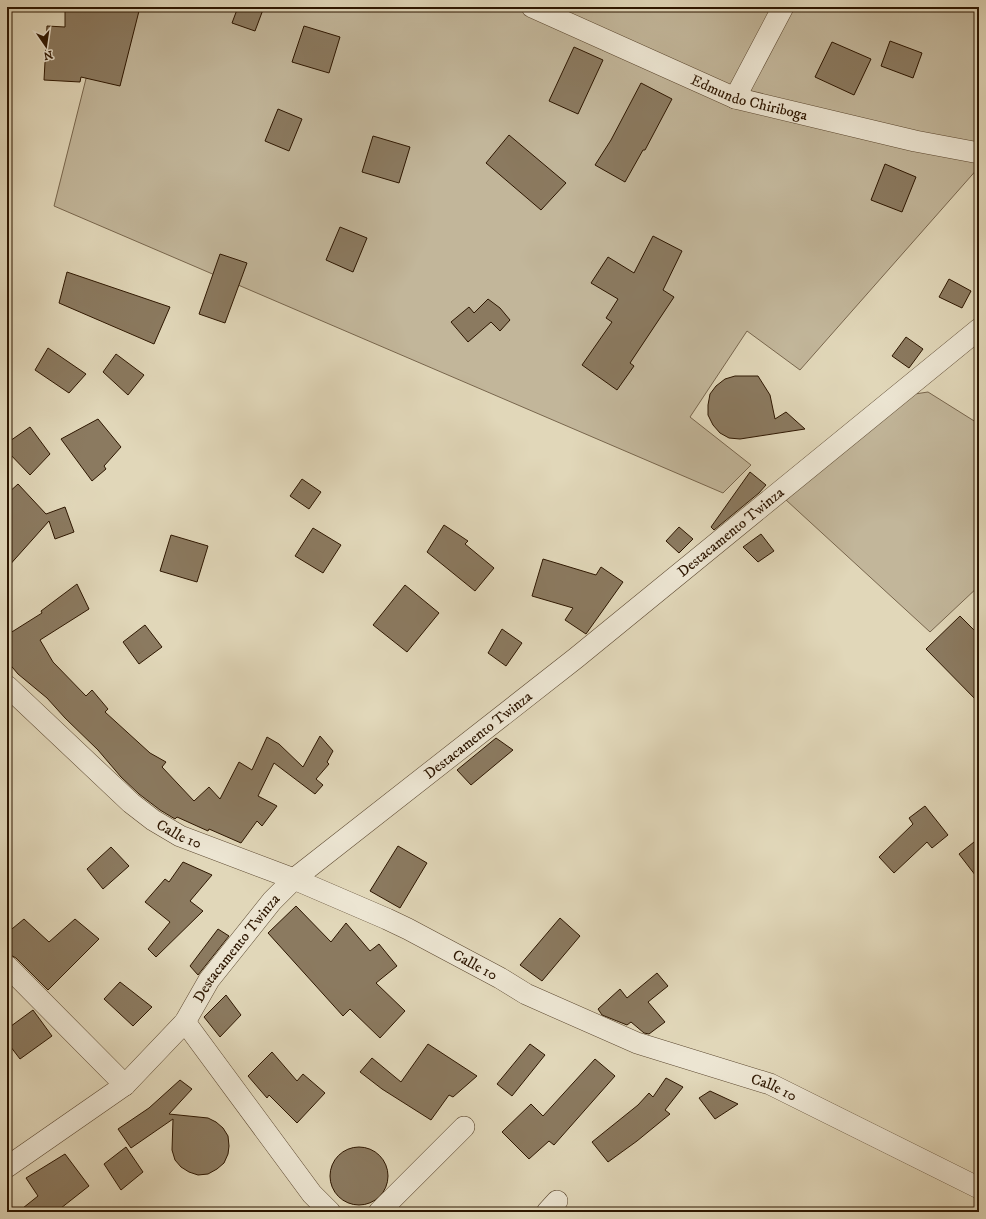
<svg xmlns="http://www.w3.org/2000/svg" width="986" height="1219" font-family="'IM FELL DW Pica',serif">
<rect width="100%" height="100%" fill="#e1d7b9"/>
<filter id="stains"><feTurbulence type="fractalNoise" baseFrequency=".005" numOctaves="4"/><feColorMatrix values="0 0 0 0 .2 0 0 0 0 .09 0 0 0 0 .02 0 0 0 .5 -.17"/></filter>
<radialGradient id="worn" r=".72"><stop offset=".6" stop-color="#630" stop-opacity="0"/><stop offset="1" stop-color="#630" stop-opacity=".3"/></radialGradient>
<g fill="#c2b69a" stroke="#78664d">
<path d="M104 7H979V167L800 370 747 331 690 417 751 465 723 493 54 206Z"/>
<path d="M928 392 979 424V586L930 632 786 500 908 395Z"/>
</g>
<g fill="#8b7a60" stroke="#2d1600">
<path d="M77 7H140L120 86 81 77 80 82 44 80 47 26 65 27V8H77Z"/>
<path d="M238 7H264L255 31 232 23Z"/>
<path d="M304 26 340 37 329 73 292 62Z"/>
<path d="M890 41 922 53 913 78 881 66Z"/>
<path d="M832 42 871 59 854 95 815 77Z"/>
<path d="M574 47 603 60 578 114 549 101Z"/>
<path d="M641 83 672 99 645 150H643L625 182 595 165 611 140Z"/>
<path d="M278 109 302 119 289 151 265 141Z"/>
<path d="M509 135 566 183 541 210 486 163Z"/>
<path d="M373 136 410 147 399 183 362 172Z"/>
<path d="M885 164 916 177 902 212 871 200Z"/>
<path d="M340 227 367 238 353 272 326 260Z"/>
<path d="M653 236 682 251 663 290 674 297 630 363 634 366 617 390 582 365 612 322 606 318 618 299 591 283 608 257 634 273Z"/>
<path d="M220 254 247 263 225 323 199 314Z"/>
<path d="M67 272 170 307 154 344 59 303Z"/>
<path d="M949 279 971 291 962 308 939 297Z"/>
<path d="M488 299 500 308 510 320 500 331 491 322 468 342 451 322 469 307 474 313Z"/>
<path d="M906 337 923 349 909 368 892 356Z"/>
<path d="M48 348 86 374 69 393 35 370Z"/>
<path d="M116 354 144 375 128 395 103 372Z"/>
<path d="M735 376H758L770 395 775 419 786 412 805 429 740 439 729 438 720 433 713 425 708 415V405L710 394 716 386 725 379Z"/>
<path d="M98 419 121 447 104 466 106 469 92 481 61 439Z"/>
<path d="M30 427 50 454 30 475 7 451V443Z"/>
<path d="M750 472 766 485 759 493 714 530 711 527Z"/>
<path d="M302 479 321 492 309 509 290 496Z"/>
<path d="M18 484 46 514 65 507 74 532 55 539 49 521 7 568V494Z"/>
<path d="M444 525 468 541 465 544 494 568 475 591 427 552Z"/>
<path d="M679 527 693 539 679 553 666 541Z"/>
<path d="M313 528 341 545 323 573 295 556Z"/>
<path d="M761 534 774 551 758 562 743 547Z"/>
<path d="M171 535 208 546 197 582 160 571Z"/>
<path d="M543 559 596 575 601 567 623 582 586 634 565 620 573 608 532 596Z"/>
<path d="M77 584 89 609 40 640 53 662 86 696 92 690 108 709 105 712 150 753 166 762 162 767 194 801 209 787 220 799 239 762 252 770 267 737 279 744 303 767 320 736 333 751 327 762 329 764 316 779 323 785 315 794 274 763 258 796 277 806 262 826 257 821 241 843 209 829 208 831 177 817 175 819 160 810 139 794 121 777 98 750 65 718 47 698 18 674 7 661V635L42 613 41 611Z"/>
<path d="M405 585 439 613 407 652 373 625Z"/>
<path d="M960 616 979 635V703L926 649Z"/>
<path d="M145 625 162 647 139 664 123 642Z"/>
<path d="M502 629 522 643 506 666 488 653Z"/>
<path d="M496 738 513 750 471 785 457 770Z"/>
<path d="M925 806 948 835 932 848 927 842 894 873 879 857 913 824 909 818Z"/>
<path d="M979 838V880L959 854Z"/>
<path d="M398 846 427 863 400 908 370 891Z"/>
<path d="M111 847 129 866 103 889 87 869Z"/>
<path d="M183 862 212 875 190 901 203 911 156 957 148 949 170 922 145 902 165 879 169 882Z"/>
<path d="M296 906 331 942 346 923 370 951 379 944 397 966 376 983 405 1011 380 1038 350 1009 343 1016 268 933Z"/>
<path d="M560 918 580 936 542 981 520 965Z"/>
<path d="M24 919 49 942 75 919 99 939 48 990 16 958 7 953V933Z"/>
<path d="M218 929 229 936 198 975 190 966Z"/>
<path d="M657 973 668 986 648 1002 665 1022 649 1034 644 1033 631 1022 627 1025 602 1015 598 1009 620 989 627 998Z"/>
<path d="M120 982 152 1007 133 1026 104 999Z"/>
<path d="M226 995 241 1015 220 1037 204 1017Z"/>
<path d="M33 1010 52 1036 20 1059 7 1042V1029Z"/>
<path d="M428 1044 477 1076 453 1097 449 1095 431 1120 382 1089 360 1072 372 1058 401 1082Z"/>
<path d="M530 1044 545 1055 512 1096 497 1084Z"/>
<path d="M272 1052 297 1081 303 1074 325 1093 297 1123 269 1095 267 1098 248 1076Z"/>
<path d="M595 1059 615 1076 554 1145 549 1141 529 1159 502 1132 531 1104 543 1116Z"/>
<path d="M666 1078 683 1087 665 1110 670 1114 637 1141 608 1162 592 1142 638 1105 649 1093 653 1097Z"/>
<path d="M180 1080 192 1089 169 1114 208 1118 216 1122 223 1128 228 1136 229 1146 228 1154 224 1163 217 1169 208 1174 198 1175 189 1172 181 1167 175 1160 172 1150 173 1119 131 1148 118 1129 149 1108Z"/>
<path d="M710 1091 738 1104 715 1119 699 1098Z"/>
<path d="M126 1147 143 1172 121 1190 104 1164Z"/>
<circle cx="359" cy="1176" r="29"/>
<path d="M65 1154 89 1186 56 1212H18L38 1196 26 1178Z"/>
</g>
<g fill="none" stroke-linecap="round" stroke-linejoin="round">
<defs>
<g id="minor">
<path id="s1" d="M532 7 735 98 915 141 979 153"/>
<path d="M735 98 783 7"/>
<path id="s2" d="M7 686 131 803 153 820 180 836 294 879 387 919 408 929 500 978 526 994 637 1043 770 1084 979 1188"/>
<path d="M7 966 125 1085"/>
<path d="M185 1022 312 1194 330 1212"/>
<path id="s3" d="M7 1167 125 1085 185 1022 209 980 272 901 294 879 576 658 979 329"/>
<path d="M379 1212 464 1127"/>
<path d="M547 1212 557 1201"/>
</g>
</defs>
<use href="#minor" stroke="#5a462e" stroke-width="22"/>
<use href="#minor" stroke="#ece5d2" stroke-width="21"/>
</g>
<g text-anchor="middle" dominant-baseline="central" stroke-width="3.5" stroke-linejoin="round" paint-order="stroke">
<g font-size="15" fill="#2d1600" stroke="#ece5d2">
<text stroke="none"><textPath href="#s1" startOffset="236">Edmundo Chiriboga</textPath></text>
<text stroke="none"><textPath href="#s3" startOffset="969">Destacamento Twinza</textPath></text>
<text stroke="none"><textPath href="#s3" startOffset="645">Destacamento Twinza</textPath></text>
<text stroke="none"><textPath href="#s2" startOffset="228">Calle 10</textPath></text>
<text stroke="none"><textPath href="#s3" startOffset="321">Destacamento Twinza</textPath></text>
<text stroke="none"><textPath href="#s2" startOffset="552">Calle 10</textPath></text>
<text stroke="none"><textPath href="#s2" startOffset="876">Calle 10</textPath></text>
</g>
</g>
<rect width="986" height="1219" fill="none" stroke="#e1d7b9" stroke-width="24"/>
<rect x="8" y="8" width="970" height="1203" fill="none" stroke="#2d1600" stroke-width="2"/>
<rect x="12" y="12" width="962" height="1195" fill="none" stroke="#2d1600"/>
<g transform="translate(46 46) rotate(167)" stroke="#ece5d2" stroke-width="3" paint-order="stroke">
<path d="M0-3L7 15L0 10L-7 15Z" fill="#2d1600"/>
<text y="-6" font-size="11" font-weight="bold" text-anchor="middle" fill="#2d1600">N</text>
</g>
<rect width="100%" height="100%" filter="url(#stains)"/>
<rect width="100%" height="100%" fill="url(#worn)"/>
</svg>
